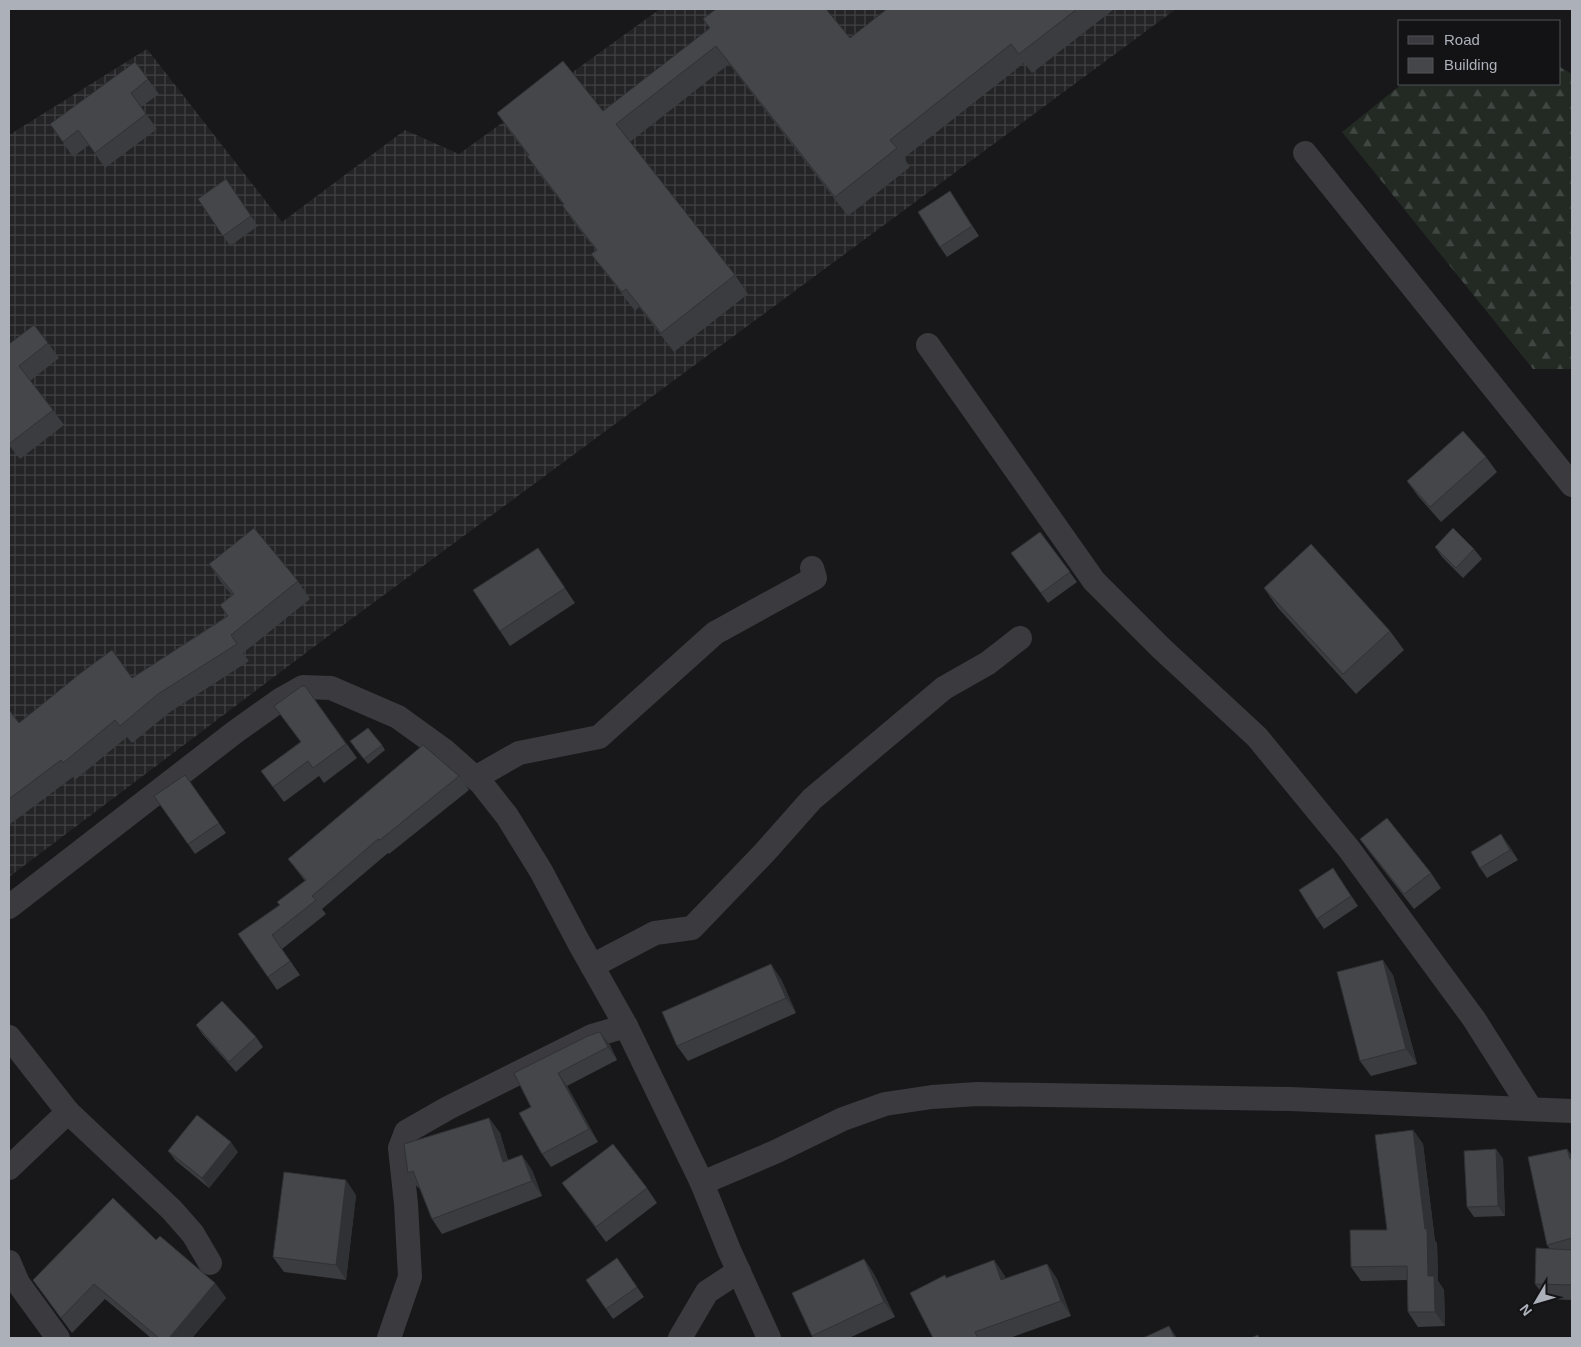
<svg xmlns="http://www.w3.org/2000/svg" width="1581" height="1347" font-family="Arial,sans-serif">
<defs>
<pattern id="industrial-grid" width="8" height="8" patternUnits="userSpaceOnUse" patternTransform="scale(1.25)"><rect width="8" height="8" fill="#242427"/><path d="M0 4h8M4 0v8" fill="none" stroke="#414144"/></pattern>
<pattern id="forest-firs" width="22" height="20" patternUnits="userSpaceOnUse" patternTransform="scale(1.25)"><rect width="22" height="20" fill="#232a24"/><path d="M5 1l3.5 6h-7zM16 11l3.5 6h-7z" fill="#404642"/></pattern>
</defs>
<rect width="100%" height="100%" fill="#18181a"/>
<path fill="url(#industrial-grid)" d="M660 9H1176L315 646 9 877V135L147 49 282 222 405 130 459 154Z"/>
<path fill="url(#forest-firs)" d="M1560 67 1572 74V369H1533L1342 132 1402 84H1560Z"/>
<g fill="none" stroke-linecap="round" stroke-linejoin="round">
<g stroke="#3a3a3f" stroke-width="24">
<path d="M1305 153 1572 485"/>
<path d="M928 345 1094 581 1161 648 1257 737 1349 849 1474 1019 1531 1109"/>
<path d="M475 778 519 753 599 737 715 633 815 578 812 568"/>
<path d="M9 907 235 732 280 700 303 687 331 688 398 717 445 751 481 783 507 816 541 871 578 941 626 1026 702 1183 729 1250 769 1338"/>
<path d="M592 966 655 933 692 928 765 852 812 799 944 688 988 663 1020 638"/>
<path d="M9 1037 68 1112 172 1210 193 1234 210 1263"/>
<path d="M9 1168 68 1112"/>
<path d="M702 1183 775 1152 843 1119 885 1104 932 1097 977 1094 1290 1099 1572 1111"/>
<path d="M9 1262 18 1283 58 1338"/>
<path d="M389 1338 410 1277 406 1204 400 1148 406 1132 448 1108 592 1036 626 1026"/>
<path d="M680 1338 707 1292 739 1271"/>
</g>
</g>
<g fill="#3b3c40">
<path d="M887 9H1112L1113 10 1032 73 1024 63 904 158 910 167 848 216 729 64 630 142 735 275 748 294 674 352 639 307 635 311 605 272 591 254 596 250 575 224 562 205 563 204 540 175 527 156 528 155 510 132 497 113 603 111 710 28 703 19 850 38Z"/>
<path d="M135 62 159 94 141 107 157 129 105 168 89 145 73 157 50 124Z"/>
<path d="M226 179 258 226 230 246 198 199Z"/>
<path d="M950 191 979 236 947 257 940 247Z"/>
<path d="M48 343 59 358 30 381 53 410 64 425 20 459 9 445V344Z"/>
<path d="M1486 457 1497 472 1441 522 1418 496 1407 481Z"/>
<path d="M1040 532 1077 582 1048 603 1011 553Z"/>
<path d="M1435 547 1474 549 1482 559 1463 578 1442 557Z"/>
<path d="M538 548 575 603 510 646 500 631Z"/>
<path d="M209 564 298 581 310 599 243 653 249 661 170 712 132 743 127 737 75 780 73 777 9 825V710L19 723 132 678 227 616 220 605 232 595 221 582Z"/>
<path d="M1264 588 1390 631 1404 650 1356 694 1278 608Z"/>
<path d="M305 686 357 758 324 783 319 776 284 802 261 771 300 742Z"/>
<path d="M382 745 385 750 368 764 354 747Z"/>
<path d="M185 775 226 833 195 854 154 796Z"/>
<path d="M459 776 469 790 389 854 388 853 322 909 326 914 282 949 300 975 277 990 238 934 279 905 305 881 298 872 288 859Z"/>
<path d="M1360 839 1431 873 1441 888 1414 909 1371 854Z"/>
<path d="M1508 844 1518 860 1487 878 1480 868Z"/>
<path d="M1333 868 1358 906 1324 929 1317 919Z"/>
<path d="M1393 975 1417 1064 1371 1076 1360 1061Z"/>
<path d="M781 979 796 1013 688 1061 677 1046Z"/>
<path d="M196 1025 256 1037 263 1047 236 1072 203 1035Z"/>
<path d="M600 1032 610 1045 617 1060 567 1086 598 1142 551 1167 542 1154 531 1107 514 1073Z"/>
<path d="M489 1118 500 1133 508 1160 532 1170 542 1196 442 1234 432 1219 419 1187 418 1188 408 1173Z"/>
<path d="M1413 1130 1423 1144 1435 1241 1437 1243 1438 1281 1444 1290 1445 1326 1418 1327 1408 1312 1407 1280 1361 1281 1351 1267 1387 1230Z"/>
<path d="M1496 1149 1503 1159 1505 1216 1474 1217 1467 1207Z"/>
<path d="M1567 1149 1572 1156V1300L1546 1299 1535 1284 1550 1249 1547 1245Z"/>
<path d="M168 1151 238 1152 209 1188 176 1161Z"/>
<path d="M562 1183 647 1188 657 1203 606 1242Z"/>
<path d="M356 1195 346 1280 284 1272 273 1257Z"/>
<path d="M156 1240 215 1283 226 1298 192 1338H151L105 1299 72 1333 33 1280Z"/>
<path d="M617 1258 644 1297 613 1319 586 1280Z"/>
<path d="M864 1259 874 1274 895 1317 849 1338H814L812 1336Z"/>
<path d="M994 1260 1004 1275 1006 1279 1047 1264 1057 1279 1071 1316 1010 1338H933L945 1275 947 1278Z"/>
</g>
<g fill="#303134">
<path d="M1501 834 1508 844 1518 860 1510 850Z"/>
<path d="M1383 960 1393 975 1417 1064 1406 1049Z"/>
<path d="M771 964 781 979 796 1013 786 998Z"/>
<path d="M600 1032 610 1045 617 1060 608 1047Z"/>
<path d="M558 1073 567 1086 598 1142 589 1129Z"/>
<path d="M489 1118 500 1133 513 1177 503 1162Z"/>
<path d="M1413 1130 1423 1144 1435 1241 1437 1243 1438 1281 1444 1290 1445 1326 1435 1312 1428 1276 1425 1229Z"/>
<path d="M231 1142 238 1152 209 1188 202 1178Z"/>
<path d="M1496 1149 1503 1159 1505 1216 1498 1206Z"/>
<path d="M1567 1149 1572 1156V1163L1570 1159Z"/>
<path d="M522 1155 532 1170 542 1196 532 1181Z"/>
<path d="M346 1180 356 1195 346 1280 336 1265Z"/>
<path d="M864 1259 874 1274 895 1317 884 1302Z"/>
<path d="M994 1260 1004 1275 1012 1295 1001 1280Z"/>
<path d="M1047 1264 1057 1279 1071 1316 1061 1301Z"/>
<path d="M215 1283 226 1298 192 1338H169Z"/>
<path d="M1169 1326 1177 1338H1175Z"/>
</g>
<g fill="#45464a" stroke="#303134">
<path d="M716 9H826L850 38 887 9H1077L1019 54 1011 44 890 140 897 148 835 197 716 46 616 124 735 275 661 333 626 289 622 292 591 254 597 250 562 205 564 204 527 156 529 155 497 113 563 61 603 111 710 28 703 19Z"/>
<path d="M135 62 148 79 131 93 146 114 95 153 78 130 63 142 50 124Z"/>
<path d="M226 179 251 216 223 236 198 199Z"/>
<path d="M950 191 972 226 940 247 918 212Z"/>
<path d="M34 325 48 343 19 366 53 410 9 444V344Z"/>
<path d="M1463 431 1486 457 1430 507 1407 481Z"/>
<path d="M254 528 298 581 231 635 237 644 158 694 120 726 115 720 63 763 61 760 9 799V710L19 723 82 672 112 650 132 678 228 616 220 605 234 594 209 564Z"/>
<path d="M1453 528 1474 549 1456 568 1435 547Z"/>
<path d="M1040 532 1070 572 1041 593 1011 553Z"/>
<path d="M1311 544 1390 631 1343 674 1264 588Z"/>
<path d="M538 548 565 588 500 631 473 590Z"/>
<path d="M302 686H305L346 744 313 768 308 761 273 787 261 771 301 742 274 706Z"/>
<path d="M368 728 382 745 364 759 350 741Z"/>
<path d="M423 745 459 776 380 840 378 839 312 896 316 900 272 935 290 961 268 977 238 934 280 905 277 902 306 880 288 859Z"/>
<path d="M185 775 219 823 188 844 154 796Z"/>
<path d="M1387 818 1431 873 1404 894 1360 839Z"/>
<path d="M1501 834 1510 850 1480 868 1471 852Z"/>
<path d="M1333 868 1351 896 1317 919 1299 890Z"/>
<path d="M1383 960 1406 1049 1360 1061 1337 972Z"/>
<path d="M771 964 786 998 677 1046 662 1012Z"/>
<path d="M222 1001 256 1037 229 1062 196 1025Z"/>
<path d="M600 1032 608 1047 558 1073 589 1129 542 1154 519 1113 531 1107 514 1073 588 1036Z"/>
<path d="M197 1115 231 1142 202 1178 168 1151Z"/>
<path d="M489 1118 503 1162 522 1155 532 1181 432 1219 413 1171 408 1173 404 1144Z"/>
<path d="M1413 1130 1425 1229H1427L1428 1276H1434L1435 1312H1408L1407 1266 1351 1267 1350 1230H1387L1375 1135Z"/>
<path d="M613 1144 647 1188 596 1227 562 1183Z"/>
<path d="M1496 1149 1498 1206 1467 1207 1464 1151Z"/>
<path d="M1567 1149 1570 1159 1572 1158V1238L1547 1245 1528 1157Z"/>
<path d="M284 1172 346 1180 336 1265 273 1257Z"/>
<path d="M113 1198 156 1240 160 1236 215 1283 169 1338H159L94 1284 61 1318 33 1280Z"/>
<path d="M1536 1248 1572 1250V1285L1535 1284Z"/>
<path d="M617 1258 637 1287 606 1309 586 1280Z"/>
<path d="M864 1259 884 1302 812 1336 792 1293Z"/>
<path d="M994 1260 1001 1280 1047 1264 1061 1301 975 1332 978 1338H933L910 1293 945 1275 946 1278Z"/>
<path d="M1169 1326 1175 1338H1143Z"/>
<path d="M1258 1335 1259 1338H1251Z"/>
</g>
<rect width="1581" height="1347" fill="none" stroke="#acb0b9" stroke-width="20"/>
<rect x="1398" y="20" width="162" height="65" fill="#131315" stroke="#505257"/>
<rect x="1408" y="36" width="25" height="8" fill="#3a3a3f" stroke="#505257"/>
<text x="1444" y="45" font-size="15" fill="#acb0b9">Road</text>
<rect x="1408" y="58" width="25" height="15" fill="#45464a" stroke="#505257"/>
<text x="1444" y="70" font-size="15" fill="#acb0b9">Building</text>
<g transform="translate(1536 1302) rotate(232)" stroke="#131315" stroke-width="4" paint-order="stroke">
<path d="M0-4L9 19L0 12L-9 19Z" fill="#acb0b9"/>
<text y="-8" font-size="14" font-weight="bold" text-anchor="middle" fill="#acb0b9">N</text>
</g>
</svg>
